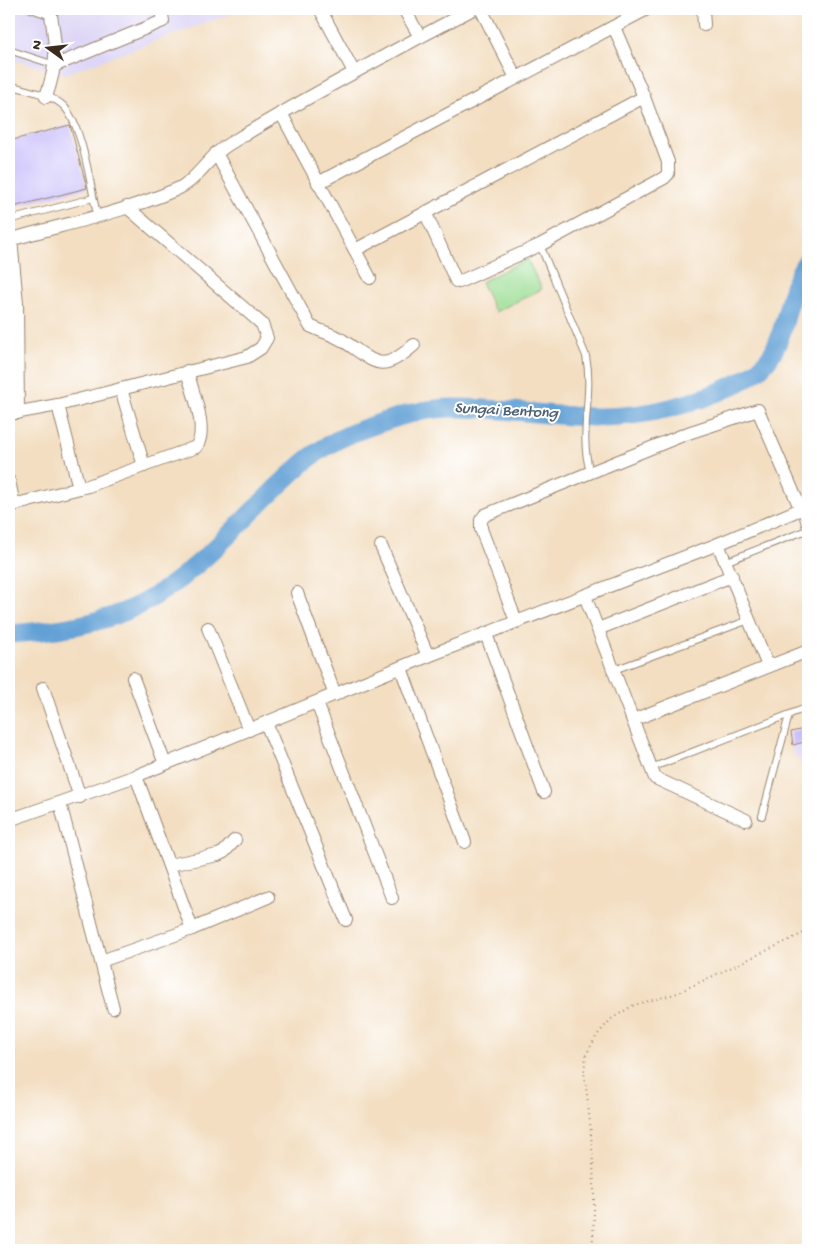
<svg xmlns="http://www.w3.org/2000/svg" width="817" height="1259" font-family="'Gochi Hand',sans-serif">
<rect width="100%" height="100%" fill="#fff"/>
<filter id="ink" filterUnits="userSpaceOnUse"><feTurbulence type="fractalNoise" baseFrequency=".02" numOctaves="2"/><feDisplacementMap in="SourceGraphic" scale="10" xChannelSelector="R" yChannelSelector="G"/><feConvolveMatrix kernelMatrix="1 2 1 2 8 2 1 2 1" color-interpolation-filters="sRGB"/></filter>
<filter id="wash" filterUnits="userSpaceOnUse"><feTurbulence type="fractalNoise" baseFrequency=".0096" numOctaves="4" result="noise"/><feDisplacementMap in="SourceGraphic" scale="20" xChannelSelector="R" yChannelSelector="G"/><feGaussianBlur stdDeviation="1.12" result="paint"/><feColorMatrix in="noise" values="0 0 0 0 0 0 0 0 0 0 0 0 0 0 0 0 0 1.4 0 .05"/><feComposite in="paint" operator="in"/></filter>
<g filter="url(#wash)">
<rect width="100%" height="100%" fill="#f3dec1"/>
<g fill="#ddd5f6">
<path d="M9 9H244L65 74 9 59Z"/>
<path d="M808 726V776L792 750 788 731Z"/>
</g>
<path fill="#9cde95" stroke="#6c845a" d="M527 259 542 289 495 312 481 282Z"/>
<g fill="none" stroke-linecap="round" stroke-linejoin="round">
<path stroke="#64a1d5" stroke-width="19" d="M9 634C51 631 101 625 139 605 188 580 228 535 267 497 299 466 320 444 363 429 390 419 422 408 451 408 501 407 550 417 600 417 647 417 696 404 738 383 797 354 776 303 808 259"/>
</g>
<g id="blocks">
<g fill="#c3b7fa">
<path d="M70 125 87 188 9 208V141Z"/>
<path d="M808 728V741L793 745 791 732Z"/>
</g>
</g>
</g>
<g filter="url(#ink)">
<use href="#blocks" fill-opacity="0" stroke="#978470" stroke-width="1"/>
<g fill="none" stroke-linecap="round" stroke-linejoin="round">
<defs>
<g id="lane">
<path d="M31 9 51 16"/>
<path d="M9 50 55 65"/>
<path d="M9 85C25 90 46 93 60 103 82 118 91 189 97 215"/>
<path d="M9 220 93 198"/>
<path d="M540 245 586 356C594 395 578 432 590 472"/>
<path d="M801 510 808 535"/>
<path d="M725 562 807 530"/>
<path d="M614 670 749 620"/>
<path d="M651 768 808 707"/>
<path d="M762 816 789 715"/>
</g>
<g id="street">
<path d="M320 9 354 72"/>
<path d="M404 9 420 37"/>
<path d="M481 9 516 78"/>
<path d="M703 9 704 25"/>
<path d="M56 65 163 21 161 9"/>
<path d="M46 97C59 59 56 47 50 9"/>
<path d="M281 113 370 278"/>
<path d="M216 153 310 326C320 331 332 334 342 340 375 361 379 376 414 345"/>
<path d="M318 183 647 9"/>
<path d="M426 214 456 281 459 282 540 245 664 178 668 174V162L644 97 614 27"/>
<path d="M11 239 17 303 18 413"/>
<path d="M9 240C64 224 122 213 175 190 198 181 207 157 229 144 308 96 391 52 473 9"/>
<path d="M355 250 644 97"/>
<path d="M121 389 144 466"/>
<path d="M58 405 79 488"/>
<path d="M9 414 58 405 247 357 261 348 267 338 262 324 127 207"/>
<path d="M9 481 14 505"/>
<path d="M9 506 88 486 196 447C209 430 192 391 187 371"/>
<path d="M718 544 768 666"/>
<path d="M381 546 428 656"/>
<path d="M297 593 335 695"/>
<path d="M585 596 655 778 746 820"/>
<path d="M516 621 481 529V520L485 515 688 433 758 410 801 510"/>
<path d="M208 628 249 730"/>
<path d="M598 629 732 576"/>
<path d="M486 634 544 792"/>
<path d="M401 668 465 842"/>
<path d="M133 678 165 764"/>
<path d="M43 688 80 797"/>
<path d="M317 703 392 898"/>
<path d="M633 720 808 651"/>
<path d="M266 723 346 920"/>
<path d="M136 776 192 929"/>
<path d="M60 803 113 1008"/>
<path d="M9 820 136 776 428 656 718 544 808 506"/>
<path d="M169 865 218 855 224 852 235 840"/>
<path d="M101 961 192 929 268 897"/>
</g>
</defs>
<use href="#lane" stroke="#978470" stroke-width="8"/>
<use href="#street" stroke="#978470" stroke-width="14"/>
<path stroke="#978470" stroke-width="2" stroke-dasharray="1 4" stroke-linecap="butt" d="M592 1250C597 1192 592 1130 584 1072L586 1055 597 1035 611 1019 634 1005 675 994 808 931"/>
<use href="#lane" stroke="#fff" stroke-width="6"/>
<use href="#street" stroke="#fff" stroke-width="12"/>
</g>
</g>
<g text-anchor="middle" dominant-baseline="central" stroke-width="4" stroke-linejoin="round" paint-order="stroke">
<g font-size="16" font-style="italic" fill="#4d6070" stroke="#fff">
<text transform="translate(506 412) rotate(3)">Sungai Bentong</text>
</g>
</g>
<rect width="817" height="1259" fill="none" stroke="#fff" stroke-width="30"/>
<g transform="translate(48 48) rotate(285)" stroke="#ffffff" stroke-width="4" paint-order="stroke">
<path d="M0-4L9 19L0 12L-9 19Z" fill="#3b2a1e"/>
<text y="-8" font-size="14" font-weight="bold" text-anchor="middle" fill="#3b2a1e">N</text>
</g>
</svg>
